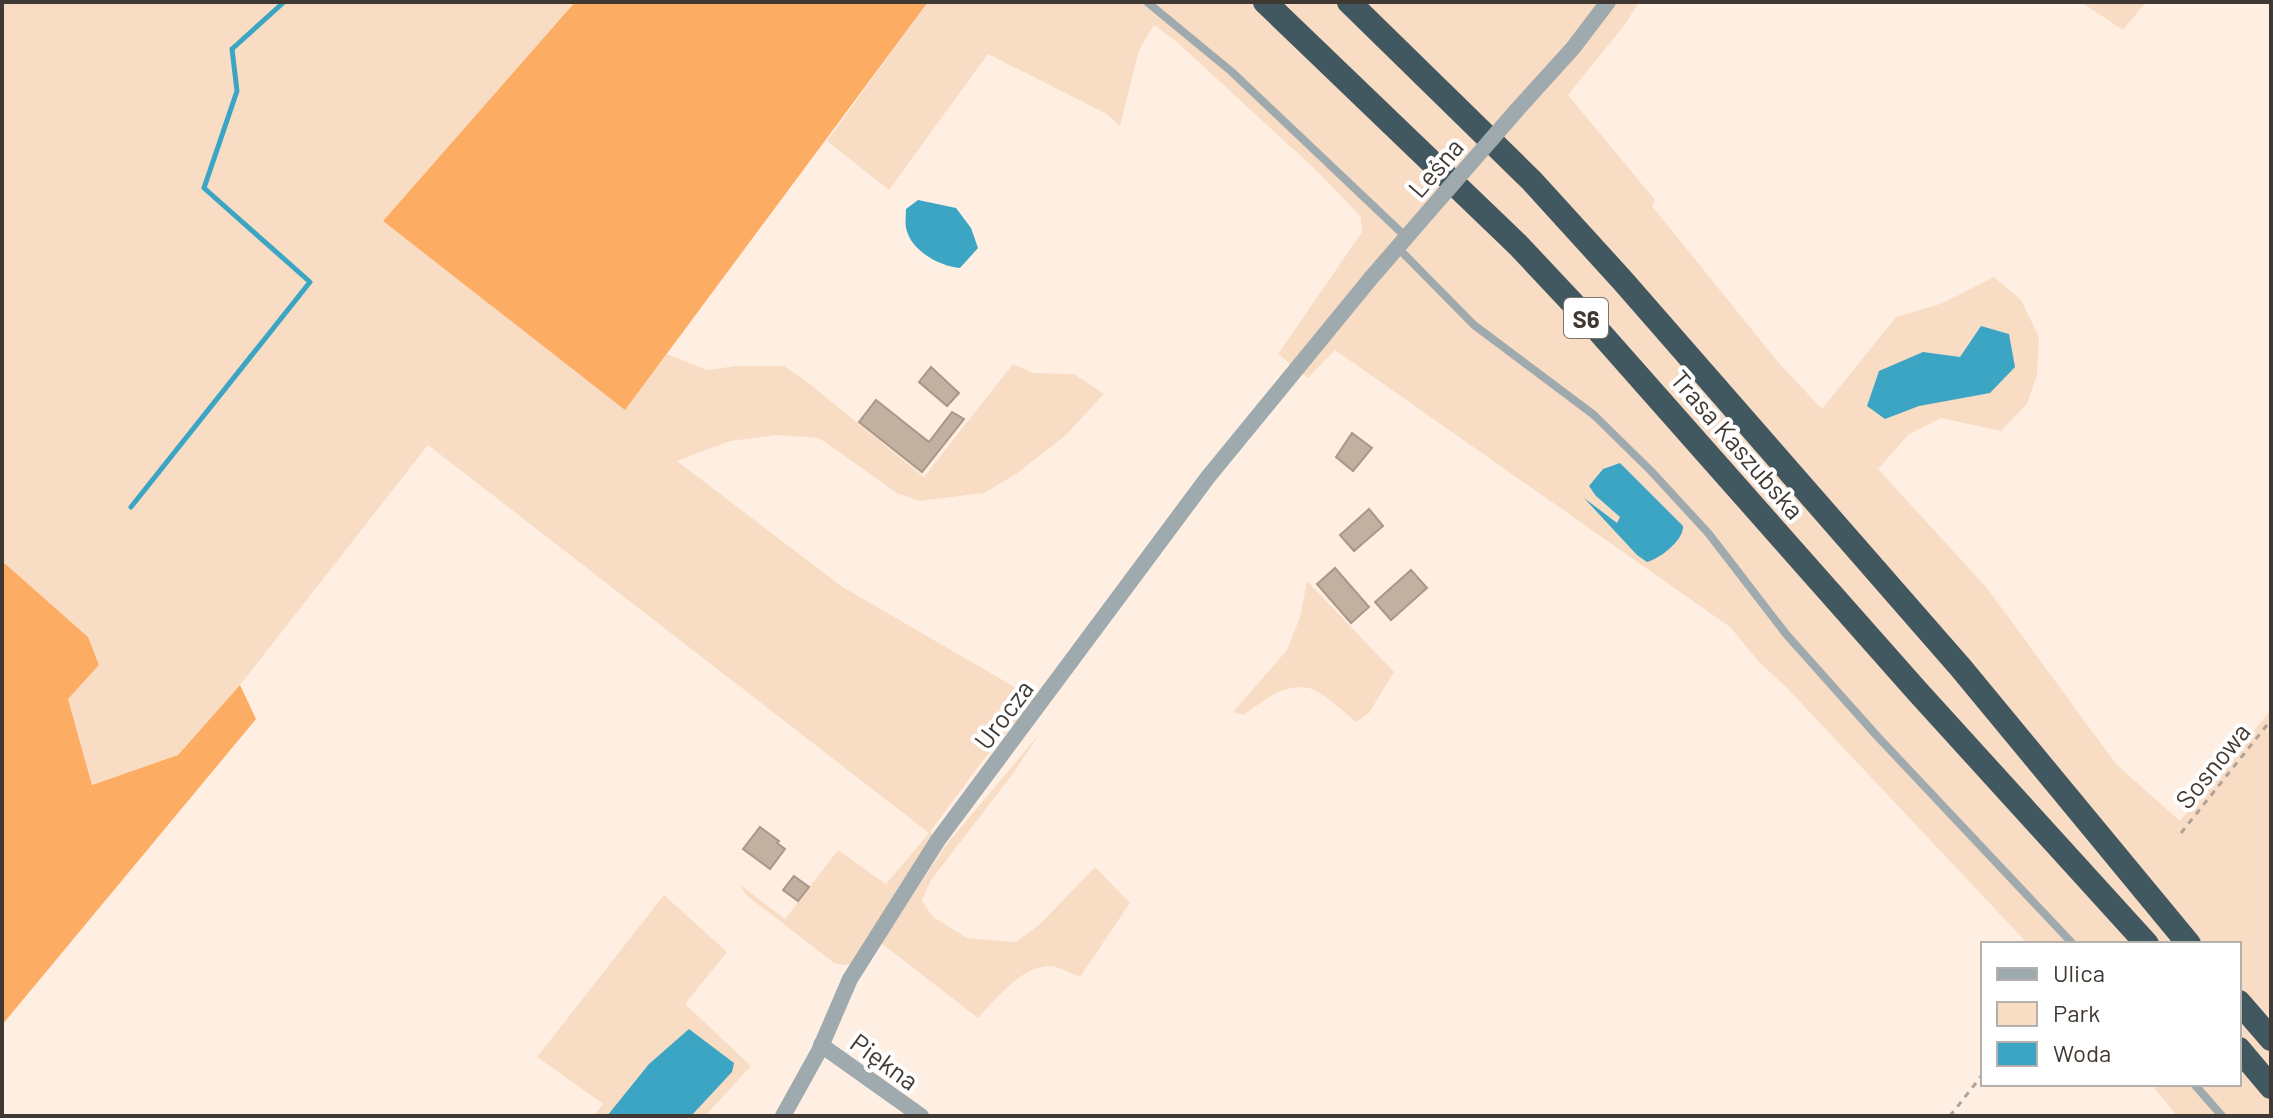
<svg xmlns="http://www.w3.org/2000/svg" width="2273" height="1118" font-family="Barlow,sans-serif">
<rect width="100%" height="100%" fill="#ffefe3"/>
<g fill="#f9dcc4">
<path d="M2 2H575L383 221 625 409 667 354 707 370 737 366H784L806 381 924 477 1013 364 1033 373 1074 374 1104 394 1065 436 1016 474 984 493 919 501 897 493 819 438 777 435 730 441 677 461 841 586 1035 699 981 763 930 832 936 836 855 962 845 965 834 963 746 895 739 884 785 919 838 850 886 884 929 833 428 445 240 685 178 755 92 785 68 699 99 665 88 637 2 561Z"/>
<path d="M928 2H1639L1626 23 1568 95 1655 200 1652 206 1778 362 1822 409 1896 317 1943 303 1994 277 2021 300 2039 337 2037 375 2027 404 2001 431 1941 418 1909 434 1878 469 1987 588 2116 764 2180 821 2271 710V1116H2177L2151 1084H2239V944H2028L1786 687 1760 663 1730 627 1335 350 1308 378 1278 354 1362 232 1361 217 1319 173 1178 43 1154 25 1139 50 1120 126 1107 114 988 54 889 190 827 141Z"/>
<path d="M2081 2H2146L2123 30Z"/>
<path d="M1307 581 1394 672 1369 713 1356 722C1343 712 1329 697 1314 690 1289 679 1262 702 1243 715L1233 712 1287 650 1300 617Z"/>
<path d="M1040 733 1012 775 931 880 922 901 933 917 967 938 1016 942 1040 924 1095 867 1130 903 1080 977C1072 974 1064 969 1056 967 1025 961 996 999 978 1018L881 943 946 845Z"/>
<path d="M664 895 727 952 685 1004 751 1066 705 1116H594L603 1104 537 1057Z"/>
</g>
<g fill="#fdad63">
<path d="M575 2H928L625 410 383 221Z"/>
<path d="M2 561 88 637 99 665 68 699 92 785 178 755 240 685 256 719 2 1025Z"/>
</g>
<g fill="#3da5c4">
<path d="M918 200 956 208 971 228 978 248 960 268C939 266 911 251 906 228 905 222 906 215 906 209Z"/>
<path d="M1981 326 2009 334 2015 367 1990 393 1919 406 1885 419 1867 406 1879 371 1923 352 1960 357Z"/>
<path d="M1620 463 1683 526C1684 540 1660 559 1647 562L1637 555 1584 498 1617 523 1620 517 1596 496 1589 486 1603 469Z"/>
<path d="M689 1029 734 1063 732 1072 691 1116H607L649 1064Z"/>
</g>
<g fill="none" stroke-linecap="round" stroke-linejoin="round">
<path stroke="#3da5c4" stroke-width="5" d="M131 507 310 282 204 188 237 91 232 49 284 2"/>
</g>
<g fill="#c2b0a0" stroke="#a99788" stroke-width="2">
<path d="M931 367 959 393 947 406 919 382Z"/>
<path d="M876 400 929 442 952 412 964 419 922 472 859 422Z"/>
<path d="M1352 433 1372 448 1353 471 1336 457Z"/>
<path d="M1369 509 1383 526 1354 551 1340 535Z"/>
<path d="M1335 568 1369 607 1351 623 1317 584Z"/>
<path d="M1411 570 1427 588 1391 620 1375 602Z"/>
<path d="M760 827 779 841 777 843 785 849 770 869 743 849Z"/>
<path d="M794 876 809 887 798 901 783 890Z"/>
</g>
<g fill="none" stroke-linecap="round" stroke-linejoin="round">
<g stroke="#afa399" stroke-width="3" stroke-dasharray="6 6" stroke-linecap="butt">
<path d="M2181 833 2271 720"/>
<path d="M1950 1116 1983 1074"/>
</g>
<g stroke="#9faaae" stroke-width="8">
<path d="M1147 2 1232 72 1406 237"/>
<path d="M1398 248 1474 325 1594 415 1652 472 1709 534 1786 634 1877 736 2073 944"/>
<path d="M2194 1084 2222 1116"/>
</g>
<g stroke="#9faaae" stroke-width="16">
<path d="M1516 111 1573 48 1608 2"/>
<path d="M821 1045 921 1116"/>
<path d="M783 1116 819 1051 850 979 938 840 1208 477 1371 278 1429 211"/>
</g>
<g stroke="#425860" stroke-width="24">
<path d="M1265 2 1518 245 1596 328 1917 691 2147 944"/>
<path d="M1349 2 1532 181 1623 281 1961 668 2189 944"/>
<path d="M2239 1002 2271 1039"/>
<path d="M2239 1049 2271 1087"/>
</g>
<path stroke="#9faaae" stroke-width="16" d="M1429 211 1516 111"/>
</g>
<g text-anchor="middle" dominant-baseline="central" stroke-width="8" stroke-linejoin="round" paint-order="stroke">
<rect fill="#fff" stroke="#797470" stroke-width="2" x="1564" y="298" width="44" height="40" rx="6"/>
<g font-size="24" font-weight="bold" fill="#403933">
<text x="1586" y="318">S6</text>
</g>
<g font-size="26" fill="#403933" stroke="#fff">
<text transform="translate(1435 167) rotate(-49)">Leśna</text>
<text transform="translate(1738 444) rotate(49)">Trasa Kaszubska</text>
<text transform="translate(1003 714) rotate(-53)">Urocza</text>
<text transform="translate(2212 765) rotate(-51)">Sosnowa</text>
<text transform="translate(885 1061) rotate(36)">Piękna</text>
</g>
</g>
<rect width="2273" height="1118" fill="none" stroke="#403933" stroke-width="8"/>
<rect x="1981" y="942" width="260" height="144" fill="#ffffff" stroke="#b3b0ad" stroke-width="2"/>
<rect x="1997" y="968" width="40" height="12" fill="#9faaae" stroke="#b3b0ad" stroke-width="2"/>
<text x="2053" y="982" font-size="24" fill="#403933">Ulica</text>
<rect x="1997" y="1002" width="40" height="24" fill="#f9dcc4" stroke="#b3b0ad" stroke-width="2"/>
<text x="2053" y="1022" font-size="24" fill="#403933">Park</text>
<rect x="1997" y="1042" width="40" height="24" fill="#3da5c4" stroke="#b3b0ad" stroke-width="2"/>
<text x="2053" y="1062" font-size="24" fill="#403933">Woda</text>
</svg>
